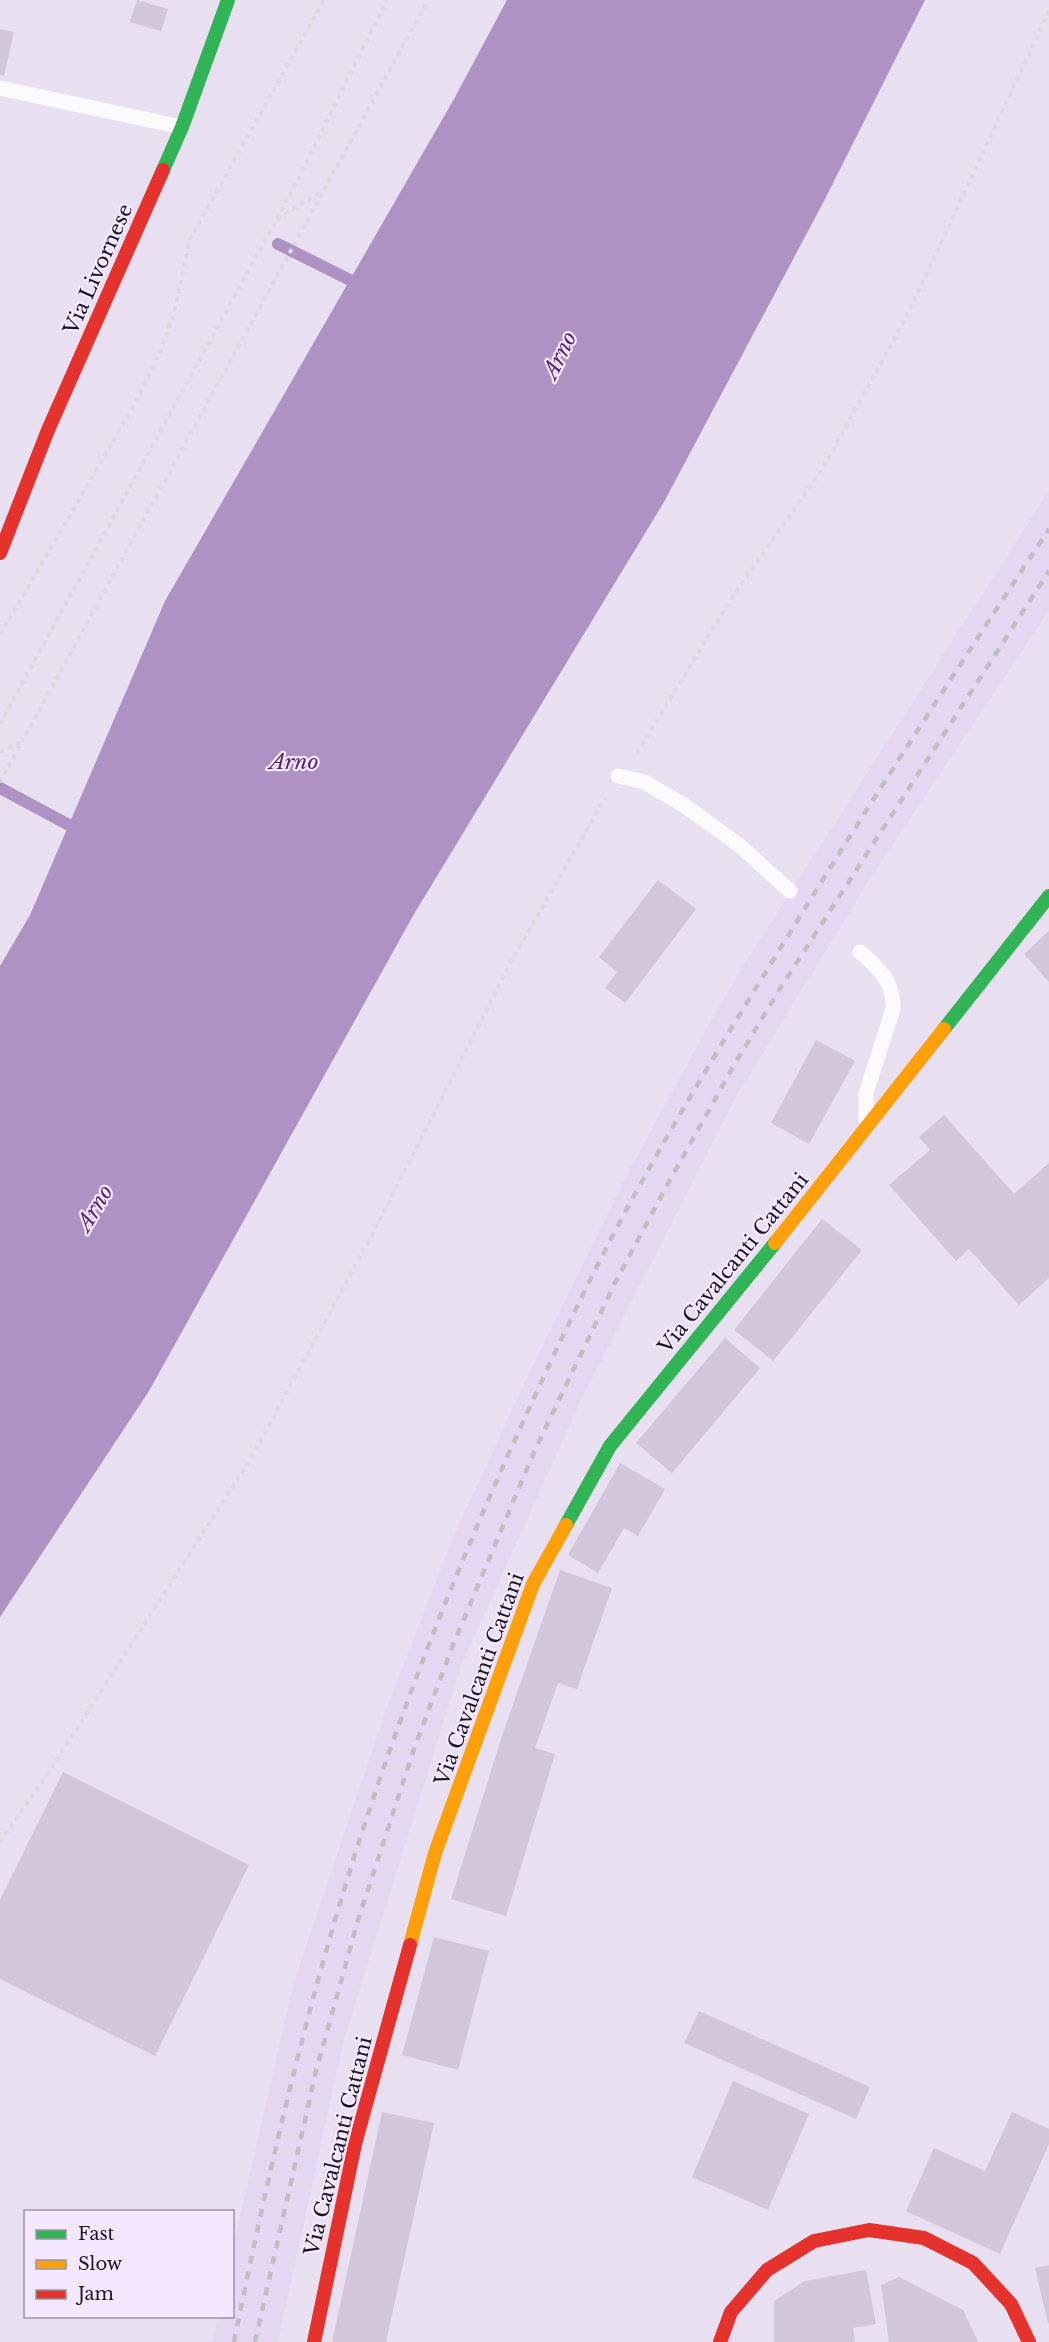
<svg xmlns="http://www.w3.org/2000/svg" width="1049" height="2342" font-family="'Libre Baskerville',serif">
<rect width="100%" height="100%" fill="#e8dff0"/>
<path fill="#e5d6f1" d="M1049 491V611L878 866 737 1095 580 1402 461 1666 343 2043 278 2342H212L218 2317 232 2316 233 2248 293 1985 387 1707 453 1538 529 1373 630 1169 711 1021 751 953Z"/>
<path fill="#ad92c3" d="M507 0H925L824 201 664 502 414 914 149 1391 0 1617V966L30 915 165 601 454 99Z"/>
<g fill="none" stroke-linecap="round" stroke-linejoin="round">
<g stroke="#ad92c3" stroke-width="12">
<path d="M278 244 350 280"/>
<path d="M0 788 69 825"/>
</g>
</g>
<g fill="#d1c6da">
<path d="M137 0 168 9 161 31 130 22Z"/>
<path d="M0 29 14 32 4 76 0 75Z"/>
<path d="M658 880 696 909 625 1003 605 988 617 972 599 957Z"/>
<path d="M1049 931V982L1024 954Z"/>
<path d="M816 1040 855 1061 809 1144 771 1123Z"/>
<path d="M944 1115 1014 1194 1049 1163V1278L1019 1305 969 1249 956 1261 889 1185 930 1150 919 1137Z"/>
<path d="M822 1219 862 1250 773 1361 734 1330Z"/>
<path d="M725 1338 760 1368 672 1473 636 1443Z"/>
<path d="M620 1463 665 1489 638 1536 624 1528 598 1573 568 1555Z"/>
<path d="M560 1570 612 1588 577 1689 558 1683 535 1748 555 1754 506 1916 451 1899 502 1736Z"/>
<path d="M63 1772 249 1865 155 2056 0 1979V1900Z"/>
<path d="M434 1937 489 1951 458 2070 402 2055Z"/>
<path d="M699 2011 870 2087 856 2119 684 2043Z"/>
<path d="M733 2081 809 2114 768 2210 692 2177Z"/>
<path d="M382 2112 434 2123 386 2342H332Z"/>
<path d="M1012 2112 1049 2129V2144L1000 2254 906 2211 934 2148 985 2171Z"/>
<path d="M1049 2265V2323H1048L1035 2268Z"/>
<path d="M866 2270 876 2324 853 2328 855 2342H774V2301L805 2281Z"/>
<path d="M899 2277 963 2310 978 2342H889L881 2285Z"/>
</g>
<g fill="none" stroke-linecap="round" stroke-linejoin="round">
<g stroke="#dcd9de" stroke-width="4" stroke-dasharray="4.5 4.5" stroke-linecap="butt">
<path d="M277 219 322 191"/>
<path d="M0 635 133 407 161 350 174 313 190 239 324 0"/>
<path d="M0 724 297 182 387 0"/>
<path d="M0 752 21 742"/>
<path d="M637 753 730 601 821 471 905 320 1049 11"/>
<path d="M0 782 428 0"/>
<path d="M0 1842 51 1769 250 1460 374 1231 511 962 605 798"/>
</g>
<g stroke="#fcfafd" stroke-width="15">
<path d="M0 88 182 127"/>
<path d="M618 776 645 782 685 806 739 845 790 891"/>
<path d="M860 952C879 968 894 982 893 1009L866 1093V1120"/>
</g>
<g stroke="#30b455" stroke-width="14">
<path d="M163 170 182 127 228 0"/>
<path d="M944 1029 1049 896"/>
<path d="M566 1525 610 1446 775 1243"/>
</g>
<g stroke="#ff9f0a" stroke-width="14">
<path d="M775 1243 944 1029"/>
<path d="M410 1945 435 1853 533 1584 566 1525"/>
</g>
<g stroke="#e5322d" stroke-width="14">
<path d="M0 553 48 430 163 170"/>
<path d="M314 2342 355 2144 410 1945"/>
<path d="M720 2342 731 2312 767 2270 814 2241 869 2230 924 2238 973 2263 1011 2304 1029 2342"/>
</g>
<g stroke="#c0bec1" stroke-width="4.5" stroke-dasharray="8 8" stroke-linecap="butt">
<path d="M234 2342C271 2158 314 1974 374 1796 434 1618 509 1445 592 1276 646 1168 709 1064 772 962 861 816 955 672 1049 529"/>
<path d="M255 2342 316 2071 358 1920 414 1749 453 1645 534 1452 615 1283 665 1189 733 1067 781 987 1049 571"/>
</g>
</g>
<g text-anchor="middle" dominant-baseline="central" stroke-width="4.5" stroke-linejoin="round" paint-order="stroke">
<g font-size="20" fill="#19141d" stroke="#f4e8ff">
<text transform="translate(98 269) rotate(-66)">Via Livornese</text>
<text transform="translate(733 1263) rotate(-51)">Via Cavalcanti Cattani</text>
<text transform="translate(479 1679) rotate(-70)">Via Cavalcanti Cattani</text>
<text transform="translate(338 2146) rotate(-76)">Via Cavalcanti Cattani</text>
</g>
<g font-size="21" font-style="italic" fill="#542672" stroke="#f4e8ff">
<text transform="translate(560 355) rotate(-64)">Arno</text>
<text x="294" y="762">Arno</text>
<text transform="translate(95 1208) rotate(-59)">Arno</text>
</g>
</g>
<rect x="24" y="2210" width="210" height="108" fill="#f4e8ff" stroke="#9c93a5" stroke-width="1.5"/>
<rect x="36" y="2230" width="30" height="9" fill="#30b455" stroke="#9c93a5" stroke-width="1.5"/>
<text x="78" y="2240" font-size="18" fill="#19141d">Fast</text>
<rect x="36" y="2260" width="30" height="9" fill="#ff9f0a" stroke="#9c93a5" stroke-width="1.5"/>
<text x="78" y="2270" font-size="18" fill="#19141d">Slow</text>
<rect x="36" y="2290" width="30" height="9" fill="#e5322d" stroke="#9c93a5" stroke-width="1.5"/>
<text x="78" y="2300" font-size="18" fill="#19141d">Jam</text>
</svg>
